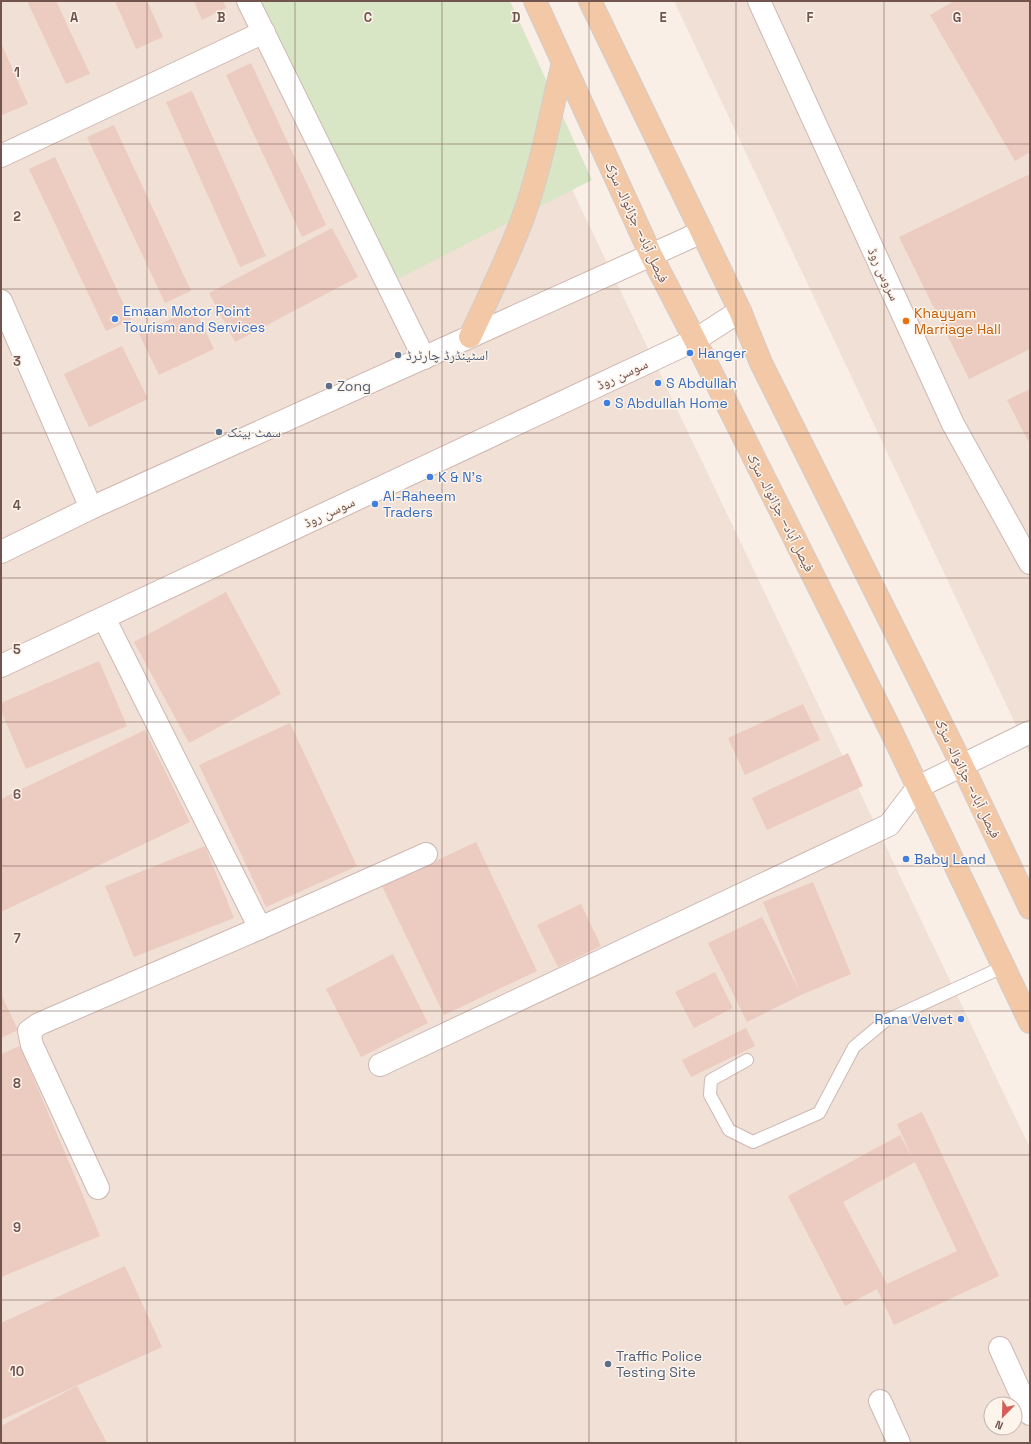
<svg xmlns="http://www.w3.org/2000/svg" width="1031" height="1444" font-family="'Space Grotesk','Noto Naskh Arabic',sans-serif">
<rect width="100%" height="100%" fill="#faefe7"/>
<g fill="#f1e0d6" fill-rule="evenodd">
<path d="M1 1H482L1030 1148V1443H1ZM991 1404H1015V1428H991Z"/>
<path d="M674 1H1030V755Z"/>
</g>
<path fill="#d9e6c6" d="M259 1H510L592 180 394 281Z"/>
<g fill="#eccbc1" fill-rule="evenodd">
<path d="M27 1H56L90 74 66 84Z"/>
<path d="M115 1H147L163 37 136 49Z"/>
<path d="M194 1H223L226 8 202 20Z"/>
<path d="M954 1H1030V152L1015 161 930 15Z"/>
<path d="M1 43 28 104 2 115 1 113Z"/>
<path d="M251 63 326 225 302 237 226 75Z"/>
<path d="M192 91 266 256 240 267 166 102Z"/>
<path d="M114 125 191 291 165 303 87 137Z"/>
<path d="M55 157 131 320 106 331 29 169Z"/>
<path d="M1030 174V349L969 379 899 237Z"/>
<path d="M332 228 358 277 235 342 209 293Z"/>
<path d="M194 308 214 349 159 375 139 334Z"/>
<path d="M122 346 148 399 89 427 64 374Z"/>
<path d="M1030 389V440L1028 441 1007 400Z"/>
<path d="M226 592 281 694 189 743 134 642Z"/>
<path d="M99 661 127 726 26 769 1 711V703Z"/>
<path d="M803 704 820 740 745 775 728 738Z"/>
<path d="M290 723 357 866 266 907 199 765Z"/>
<path d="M145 730 190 822 1 912V799Z"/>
<path d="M848 753 863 786 767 830 752 798Z"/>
<path d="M476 842 537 971 444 1015 382 886Z"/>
<path d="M205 846 234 918 134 957 105 886Z"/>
<path d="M813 882 851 974 801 995 747 1022 708 943 762 917 800 992 763 902Z"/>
<path d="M581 904 601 946 558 967 537 925Z"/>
<path d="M393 954 428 1023 361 1057 326 989Z"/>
<path d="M715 972 733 1008 694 1028 675 992Z"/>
<path d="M1 994 18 1030 1 1038Z"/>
<path d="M746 1028 755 1046 691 1077 682 1060Z"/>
<path d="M20 1046 100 1236 1 1277V1054Z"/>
<path d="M922 1112 999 1276 894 1325 877 1289 845 1306 788 1196 900 1135 913 1159 897 1124ZM915 1162 957 1251 887 1284 843 1202Z"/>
<path d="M125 1266 162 1347 1 1420V1323Z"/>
<path d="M77 1386 107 1443H1V1426Z"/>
</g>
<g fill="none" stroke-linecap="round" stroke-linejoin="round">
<defs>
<path id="lane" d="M747 1060 711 1080 710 1095 729 1130 753 1142 819 1113 854 1047 885 1021 1003 967"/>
<g id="street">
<path d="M248 1 424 358"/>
<path d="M759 1 953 424 1030 563"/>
<path d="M1 156 264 32"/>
<path d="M1 301 91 508"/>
<path d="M104 618 260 928"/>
<path d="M380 1065 889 825 918 787 1030 732"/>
<path d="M98 1188 32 1045 29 1031 39 1024 260 928 426 854"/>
<path d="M1000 1348 1030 1414"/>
<path d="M880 1401 899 1443"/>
</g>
<g id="secondary">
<path d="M1 552 91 508 702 232"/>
<path d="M1 666 695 340 740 311"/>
</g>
<g id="primary">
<path d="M535 1 651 255 695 340 892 733 1030 1022"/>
<path d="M590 1 740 311 761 363 962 765 1030 908"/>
<path d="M470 337C488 298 507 260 522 220 541 169 550 115 563 63"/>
</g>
</defs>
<use href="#lane" stroke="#cdb8b1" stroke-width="14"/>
<use href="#street" stroke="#cdb8b1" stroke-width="24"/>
<use href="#secondary" stroke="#cfb7af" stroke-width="24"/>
<use href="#primary" stroke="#d4ccca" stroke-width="24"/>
<use href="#lane" stroke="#fff" stroke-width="12"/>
<use href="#street" stroke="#fff" stroke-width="22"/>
<use href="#secondary" stroke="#fff" stroke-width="22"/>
<use href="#primary" stroke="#f2c8a6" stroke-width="22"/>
</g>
<path fill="none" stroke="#71544e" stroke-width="1" stroke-opacity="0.55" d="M147 1V1443M295 1V1443M442 1V1443M589 1V1443M736 1V1443M884 1V1443M1 144H1030M1 289H1030M1 433H1030M1 578H1030M1 722H1030M1 866H1030M1 1011H1030M1 1155H1030M1 1300H1030"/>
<g fill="#3f7fe0" stroke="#fdf4ec" stroke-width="1.5">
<circle cx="115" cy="319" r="4"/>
<circle cx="690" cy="353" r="4"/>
<circle cx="658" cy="383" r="4"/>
<circle cx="607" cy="403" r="4"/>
<circle cx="430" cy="477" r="4"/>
<circle cx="375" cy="504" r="4"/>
<circle cx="906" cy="859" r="4"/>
<circle cx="961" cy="1019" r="4"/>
</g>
<circle fill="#e8710a" stroke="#fdf4ec" stroke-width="1.5" cx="906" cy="321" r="4"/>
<g fill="#5c6f8a" stroke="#fdf4ec" stroke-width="1.5">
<circle cx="398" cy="355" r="4"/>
<circle cx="329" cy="386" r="4"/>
<circle cx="219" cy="432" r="4"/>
<circle cx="608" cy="1364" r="4"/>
</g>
<g text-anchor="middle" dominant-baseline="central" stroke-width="3" stroke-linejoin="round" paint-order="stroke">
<g font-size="14" fill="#71544e" stroke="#fdf4ec">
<text transform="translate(637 222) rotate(65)">فیصل آباد– جڑانوالہ سڑک</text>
<text transform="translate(884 274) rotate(65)">سروس روڈ</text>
<text transform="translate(622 374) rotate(-25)">سوسن روڈ</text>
<text transform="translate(329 512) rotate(-25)">سوسن روڈ</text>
<text transform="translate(781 512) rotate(63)">فیصل آباد– جڑانوالہ سڑک</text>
<text transform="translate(968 778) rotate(64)">فیصل آباد– جڑانوالہ سڑک</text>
</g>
<g font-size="14" fill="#366cbe" stroke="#fdf4ec" text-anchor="start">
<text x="123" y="311">Emaan Motor Point<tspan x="123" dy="16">Tourism and Services</tspan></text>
<text x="698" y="353">Hanger</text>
<text x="666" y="383">S Abdullah</text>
<text x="615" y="403">S Abdullah Home</text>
<text x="438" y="477">K &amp; N's</text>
<text x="383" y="496">Al-Raheem<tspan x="383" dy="16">Traders</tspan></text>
<text x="914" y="859">Baby Land</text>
<text x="953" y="1019" text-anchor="end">Rana Velvet</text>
</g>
<g font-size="14" fill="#c56008" stroke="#fdf4ec" text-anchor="start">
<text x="914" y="313">Khayyam<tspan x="914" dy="16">Marriage Hall</tspan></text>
</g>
<g font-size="14" fill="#4e5e75" stroke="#fdf4ec" text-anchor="start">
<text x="406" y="355">اسٹینڈرڈ چارٹرڈ</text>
<text x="337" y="386">Zong</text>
<text x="227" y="432">سمٹ بینک</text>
<text x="616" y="1356">Traffic Police<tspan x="616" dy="16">Testing Site</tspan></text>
</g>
</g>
<g font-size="13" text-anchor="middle" font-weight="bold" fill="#71544e" stroke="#fdf4ec" stroke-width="3" stroke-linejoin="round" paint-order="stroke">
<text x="74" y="22">A</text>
<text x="221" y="22">B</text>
<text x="368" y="22">C</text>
<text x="516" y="22">D</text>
<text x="663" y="22">E</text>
<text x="810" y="22">F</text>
<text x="957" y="22">G</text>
<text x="17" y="77">1</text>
<text x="17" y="221">2</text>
<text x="17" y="366">3</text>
<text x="17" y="510">4</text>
<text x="17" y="654">5</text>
<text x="17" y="799">6</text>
<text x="17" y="943">7</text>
<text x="17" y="1088">8</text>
<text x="17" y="1232">9</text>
<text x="17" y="1376">10</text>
</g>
<rect width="1031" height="1444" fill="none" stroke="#71544e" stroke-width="4"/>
<g transform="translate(1003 1416) rotate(203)"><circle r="19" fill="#fdf4ec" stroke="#c5b4ad"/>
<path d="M0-3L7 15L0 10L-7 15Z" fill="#d75e58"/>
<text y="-6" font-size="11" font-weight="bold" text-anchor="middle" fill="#71544e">N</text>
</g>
</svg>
